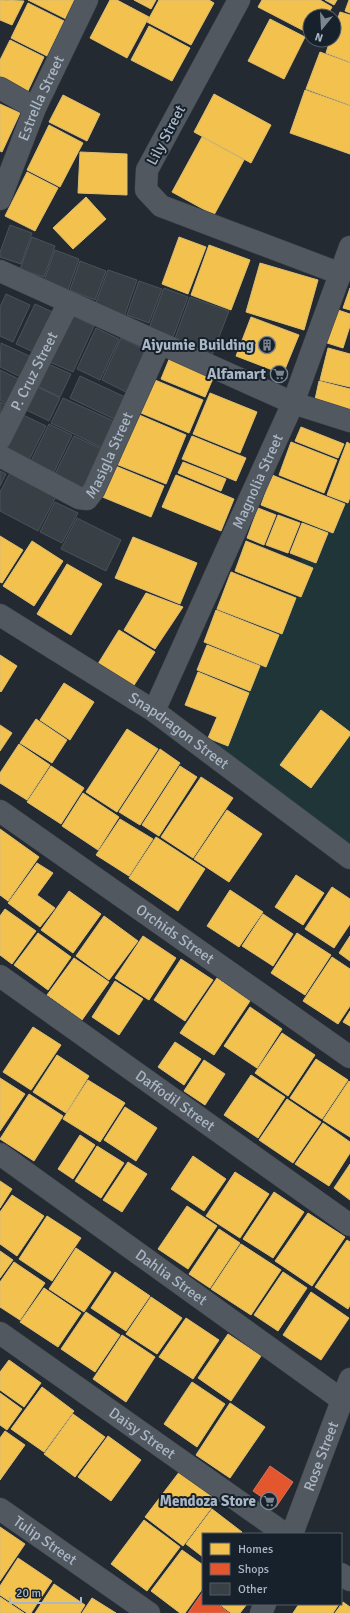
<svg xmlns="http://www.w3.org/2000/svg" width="350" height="1613" font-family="Signika,sans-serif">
<rect width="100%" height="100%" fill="#232a31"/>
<path fill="#203537" d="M350 451V846L216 748Z"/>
<g fill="#f2c14e" stroke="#dcbe72">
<path d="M0 0 24 1 12 25 0 20Z"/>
<path d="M28 0H77L68 20Z"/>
<path d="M110 0H117L149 17 127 58 90 38Z"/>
<path d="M134 0H156L151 9Z"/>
<path d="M159 0H209L214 3 191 45 147 22Z"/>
<path d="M262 0H320L332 7 327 16H310V34L258 7Z"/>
<path d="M325 0H337L334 5Z"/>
<path d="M349 0H350V13L345 11Z"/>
<path d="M28 3 64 21 47 56 11 38Z"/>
<path d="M340 12 350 15V62L326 53 330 40H334V29Z"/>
<path d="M270 19 305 37 284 79 248 61Z"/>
<path d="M149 26 190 48 172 81 131 60Z"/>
<path d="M10 40 44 57 26 95 0 82V60Z"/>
<path d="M320 52 350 63V105L306 89Z"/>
<path d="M305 90 350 106V154L290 133Z"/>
<path d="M214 94 271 125 251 163 194 132Z"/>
<path d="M63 95 100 114 87 141 49 122Z"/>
<path d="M0 104 20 113 2 152 0 151Z"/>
<path d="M49 125 83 143 60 187 27 170Z"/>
<path d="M202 137 244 160 214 215 172 192Z"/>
<path d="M80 152 127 154V195L78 193Z"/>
<path d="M27 172 58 188 35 231 5 216Z"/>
<path d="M86 197 106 219 73 249 53 228Z"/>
<path d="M179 237 206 247 188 294 162 284Z"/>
<path d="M209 245 250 260 231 310 191 295Z"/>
<path d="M260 263 318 280 304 330 246 312Z"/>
<path d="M350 288V310L343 308Z"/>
<path d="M335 309 350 314V326L343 348 324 342Z"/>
<path d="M251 317 299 335 283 374 236 356Z"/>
<path d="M328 348 350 354V387L320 380Z"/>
<path d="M170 357 214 376 205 397 161 379Z"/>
<path d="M155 380 203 400 189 433 141 413Z"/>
<path d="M319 381 350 389V413L314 404Z"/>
<path d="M210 393 257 412 240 453 193 434Z"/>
<path d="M137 414 186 435 166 484 116 464Z"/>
<path d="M301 427 344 444 338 458 295 441Z"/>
<path d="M192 436 246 458 236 481 182 459Z"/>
<path d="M291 442 337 460 324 493 279 475Z"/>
<path d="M347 442 350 444V497L348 503 327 495Z"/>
<path d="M183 462 226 479 221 491 178 473Z"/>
<path d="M113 465 164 486 151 517 100 496Z"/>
<path d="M176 475 234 499 221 531 162 507Z"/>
<path d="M272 475 345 504 333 533 261 505Z"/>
<path d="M258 508 276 515 264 545 247 538Z"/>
<path d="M278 515 300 523 288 553 266 545Z"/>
<path d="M302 523 328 533 316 563 290 553Z"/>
<path d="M0 536 23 550 2 583 0 582Z"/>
<path d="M133 537 197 563 180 604 115 578Z"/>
<path d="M32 541 63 561 34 606 3 586Z"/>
<path d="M246 541 313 568 301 597 235 571Z"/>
<path d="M67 564 102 584 71 635 37 614Z"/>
<path d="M231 572 296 598 282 634 217 609Z"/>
<path d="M146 593 183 607 155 649 124 630Z"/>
<path d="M216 610 279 635 266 667 204 642Z"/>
<path d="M119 630 155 652 131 690 96 667Z"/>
<path d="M207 645 260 666 250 691 197 670Z"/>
<path d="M0 655 17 666 1 692 0 691Z"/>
<path d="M198 672 249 693 228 746 208 738 217 717 185 705Z"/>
<path d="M64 683 94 702 70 740 40 720Z"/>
<path d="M321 710 350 732V735L311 788 280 765Z"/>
<path d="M36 719 67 740 52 763 20 743Z"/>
<path d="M0 725 12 733 0 751Z"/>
<path d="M127 729 158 749 117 812 86 792Z"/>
<path d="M19 744 50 765 27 800 0 783V773Z"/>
<path d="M160 749 180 763 140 825 119 812Z"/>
<path d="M51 766 84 788 61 824 27 802Z"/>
<path d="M180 766 197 777 159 836 142 825Z"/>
<path d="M201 777 233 798 193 858 161 837Z"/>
<path d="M83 793 119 817 98 850 62 826Z"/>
<path d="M227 810 262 834 229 882 194 859Z"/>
<path d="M120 819 153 839 129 876 96 855Z"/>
<path d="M0 829 39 857 8 901 0 895Z"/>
<path d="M156 837 205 869 178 911 129 878Z"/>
<path d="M37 863 53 873 37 895 55 908 40 927 8 903Z"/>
<path d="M296 875 324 893 303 925 275 907Z"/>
<path d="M332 887 350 899V924L334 948 305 929Z"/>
<path d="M230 890 263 912 239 947 207 926Z"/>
<path d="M69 891 101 914 73 953 41 930Z"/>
<path d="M5 909 36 931 12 964 0 955V916Z"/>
<path d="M263 914 293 934 273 966 242 946Z"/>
<path d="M104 916 138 941 109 980 76 956Z"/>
<path d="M38 933 71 957 48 990 14 965Z"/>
<path d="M297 933 331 955 305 995 271 973Z"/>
<path d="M143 936 176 958 149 1000 115 978Z"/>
<path d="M350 936V961L339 953Z"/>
<path d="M332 957 350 969V1006L338 1024 303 1001Z"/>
<path d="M74 958 109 982 82 1020 47 995Z"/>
<path d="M181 959 213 980 185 1021 154 1000Z"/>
<path d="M217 978 250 1001 214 1055 180 1033Z"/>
<path d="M115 981 143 999 119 1035 92 1017Z"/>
<path d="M250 1007 282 1029 257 1068 224 1046Z"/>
<path d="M350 1011V1026L343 1022Z"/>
<path d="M33 1027 61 1045 31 1090 3 1072Z"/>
<path d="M282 1033 315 1055 288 1096 255 1073Z"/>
<path d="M175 1042 201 1059 184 1085 158 1067Z"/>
<path d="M57 1055 89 1076 66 1113 33 1092Z"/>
<path d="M316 1059 348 1080 322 1119 290 1098Z"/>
<path d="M204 1060 225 1074 205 1105 184 1091Z"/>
<path d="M251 1075 285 1097 258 1138 224 1115Z"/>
<path d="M0 1078 25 1094 0 1131Z"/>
<path d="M88 1080 125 1103 100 1142 63 1119Z"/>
<path d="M349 1081 350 1082V1137L323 1120Z"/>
<path d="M29 1094 63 1116 34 1161 0 1139Z"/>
<path d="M287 1099 321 1122 293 1163 259 1140Z"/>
<path d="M125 1107 157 1128 136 1161 104 1140Z"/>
<path d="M323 1123 350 1142V1153L329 1186 295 1164Z"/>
<path d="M80 1135 95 1145 73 1179 58 1169Z"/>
<path d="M97 1146 124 1163 101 1198 75 1181Z"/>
<path d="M193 1156 226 1179 204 1211 171 1189Z"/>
<path d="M128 1162 147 1174 122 1212 103 1200Z"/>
<path d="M350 1164V1200L334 1188Z"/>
<path d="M235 1172 269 1194 240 1238 206 1216Z"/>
<path d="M0 1181 12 1189 0 1208Z"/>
<path d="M274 1192 304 1212 273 1258 243 1239Z"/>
<path d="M12 1195 44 1216 17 1256 0 1244V1212Z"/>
<path d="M187 1206 217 1226 188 1269 158 1249Z"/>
<path d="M308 1213 345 1237 312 1286 275 1261Z"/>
<path d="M47 1216 81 1238 52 1281 19 1259Z"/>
<path d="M219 1229 240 1243 210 1288 189 1274Z"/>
<path d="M347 1240 350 1242V1305L348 1309 315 1287Z"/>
<path d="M241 1244 281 1270 251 1315 211 1289Z"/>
<path d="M76 1248 111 1272 84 1312 49 1289Z"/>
<path d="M0 1251 13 1260 0 1278Z"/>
<path d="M14 1262 45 1283 20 1320 0 1307V1282Z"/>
<path d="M115 1272 150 1296 126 1331 91 1308Z"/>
<path d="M283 1272 307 1288 278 1331 254 1315Z"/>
<path d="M44 1288 81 1313 58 1347 20 1322Z"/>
<path d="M311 1292 349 1318 321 1360 283 1335Z"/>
<path d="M151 1297 182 1318 157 1354 126 1334Z"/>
<path d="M86 1312 120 1335 95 1372 61 1349Z"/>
<path d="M186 1318 219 1340 193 1379 159 1357Z"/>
<path d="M228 1334 261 1356 231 1401 198 1378Z"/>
<path d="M122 1335 155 1357 126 1402 93 1379Z"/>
<path d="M9 1360 41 1383 24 1407 0 1390V1372Z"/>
<path d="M192 1382 225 1404 197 1447 164 1424Z"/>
<path d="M42 1387 74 1411 44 1452 11 1429Z"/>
<path d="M0 1393 22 1409 7 1430 0 1425Z"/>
<path d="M230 1403 265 1427 230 1478 196 1455Z"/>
<path d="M73 1414 105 1437 75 1477 44 1454Z"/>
<path d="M5 1431 25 1445 0 1480V1438Z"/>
<path d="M108 1436 141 1460 111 1501 78 1477Z"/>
<path d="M180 1471 218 1499 183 1546 145 1517Z"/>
<path d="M212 1509 242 1532 241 1534H203V1557L186 1544Z"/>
<path d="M144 1520 180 1547 147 1591 111 1564Z"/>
<path d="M0 1527 25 1544 0 1581Z"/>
<path d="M182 1550 203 1565V1588L185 1613H180L151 1591Z"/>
<path d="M18 1558 52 1581 31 1613H27L0 1595V1586Z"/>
<path d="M54 1584 85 1605 80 1613H35Z"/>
<path d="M0 1597 24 1613H0Z"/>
<path d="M92 1598 116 1613H82Z"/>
<path d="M343 1602 350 1607V1613H335Z"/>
<path d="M219 1604H247L240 1613H231Z"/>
<path d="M299 1604H339L333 1613H293Z"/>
</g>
<g fill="#e4572e" stroke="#d3745b">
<path d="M270 1466 293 1482 276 1507 253 1491Z"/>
<path d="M202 1593 203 1604H217L229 1613H188Z"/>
</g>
<g fill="#383f45" stroke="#4a525a">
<path d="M10 225 32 233 21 264 0 257V252Z"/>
<path d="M32 237 55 246 44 277 20 269Z"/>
<path d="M55 250 79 259 68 290 44 281Z"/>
<path d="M80 261 106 271 95 300 70 290Z"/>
<path d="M108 270 137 280 123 320 93 310Z"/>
<path d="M139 281 162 289 149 323 127 315Z"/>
<path d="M164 288 188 297 172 340 148 331Z"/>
<path d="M6 294 30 305 13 342 0 336V307Z"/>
<path d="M190 297 229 311 212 355 174 341Z"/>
<path d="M35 304 59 315 40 355 16 344Z"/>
<path d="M67 313 94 326 73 372 45 360Z"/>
<path d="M96 328 119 339 100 380 77 369Z"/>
<path d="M121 338 150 352 130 394 102 380Z"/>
<path d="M1 343 36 359 27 380 0 367Z"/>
<path d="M44 362 71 374 60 397 33 384Z"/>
<path d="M0 370 27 383 15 407 0 400Z"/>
<path d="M80 376 125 397 114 419 70 398Z"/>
<path d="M33 385 60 398 49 421 22 408Z"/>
<path d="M63 398 116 422 103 448 51 423Z"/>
<path d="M0 402 12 407 0 432Z"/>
<path d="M19 413 46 426 28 462 2 450Z"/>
<path d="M49 424 72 435 54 472 31 461Z"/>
<path d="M74 436 102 449 83 490 54 476Z"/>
<path d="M0 471 6 474 0 486Z"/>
<path d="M11 471 57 495 38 531 0 511V492Z"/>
<path d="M55 502 78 513 62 543 40 532Z"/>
<path d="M77 518 121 540 106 571 61 549Z"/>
</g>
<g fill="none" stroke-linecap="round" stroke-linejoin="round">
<defs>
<g id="minor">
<path d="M239 0 147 170 146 190 161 206 341 274"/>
<path d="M0 88 35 108"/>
<path id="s1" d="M0 199 35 108 87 0"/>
<path id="s2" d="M0 439 69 302"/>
<path id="s3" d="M0 456 79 498 87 499 94 490 160 343"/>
<path id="s4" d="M0 615 154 711 350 858"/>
<path id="s5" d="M154 711 293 403 350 247"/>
<path id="s6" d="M0 811 350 1057"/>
<path id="s7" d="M0 976 350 1225"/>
<path id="s8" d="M0 1154 342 1400"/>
<path id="s9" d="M0 1333 285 1534"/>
<path id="s10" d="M0 1509 149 1613"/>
<path d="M341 1574 350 1580"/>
</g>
<g id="tertiary">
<path d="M0 271 293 403 350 421"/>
<path id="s11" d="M292 1534 350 1379"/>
<path d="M261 1613 265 1604"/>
</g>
</defs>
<use href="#minor" stroke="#3f444a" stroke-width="23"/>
<use href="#tertiary" stroke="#3f444a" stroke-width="23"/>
<use href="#minor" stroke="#525860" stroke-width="22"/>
<use href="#tertiary" stroke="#525860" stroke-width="22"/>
</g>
<defs>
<symbol id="building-ring" viewBox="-11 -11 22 22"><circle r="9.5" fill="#17212c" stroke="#7b8691" stroke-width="1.5"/><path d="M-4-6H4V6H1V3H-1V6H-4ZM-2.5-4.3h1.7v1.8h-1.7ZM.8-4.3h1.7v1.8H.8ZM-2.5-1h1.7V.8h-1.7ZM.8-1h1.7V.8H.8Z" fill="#7b8691"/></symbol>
<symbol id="supermarket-ring" viewBox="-11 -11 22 22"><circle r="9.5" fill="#17212c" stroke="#7b8691" stroke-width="1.5"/><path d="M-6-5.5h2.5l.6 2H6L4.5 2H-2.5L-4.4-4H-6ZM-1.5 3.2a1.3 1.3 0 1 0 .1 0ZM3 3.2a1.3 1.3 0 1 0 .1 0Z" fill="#7b8691"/></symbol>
</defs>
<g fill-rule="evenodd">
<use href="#building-ring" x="257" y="335" width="20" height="20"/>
<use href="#supermarket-ring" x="269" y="364" width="20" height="20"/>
<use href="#supermarket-ring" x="259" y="1491" width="20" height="20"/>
</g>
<g text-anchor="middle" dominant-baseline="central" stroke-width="4" stroke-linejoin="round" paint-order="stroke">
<g font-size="15" fill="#aab7c5" stroke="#17212c">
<text stroke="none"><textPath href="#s1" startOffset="109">Estrella Street</textPath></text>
<text transform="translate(166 135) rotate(-62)">Lily Street</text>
<text stroke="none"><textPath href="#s2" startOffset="76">P. Cruz Street</textPath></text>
<text stroke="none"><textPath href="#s3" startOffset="147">Masigla Street</textPath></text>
<text stroke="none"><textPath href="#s5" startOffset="252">Magnolia Street</textPath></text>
<text stroke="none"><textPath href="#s4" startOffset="213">Snapdragon Street</textPath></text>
<text stroke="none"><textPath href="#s6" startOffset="214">Orchids Street</textPath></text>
<text stroke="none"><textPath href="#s7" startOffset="215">Daffodil Street</textPath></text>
<text stroke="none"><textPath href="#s8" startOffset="211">Dahlia Street</textPath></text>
<text stroke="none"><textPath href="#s9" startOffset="174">Daisy Street</textPath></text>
<text stroke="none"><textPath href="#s11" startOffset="83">Rose Street</textPath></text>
<text stroke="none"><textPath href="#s10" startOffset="55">Tulip Street</textPath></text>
</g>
<g font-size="15" font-weight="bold" fill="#aab7c5" stroke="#17212c" text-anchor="end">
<text x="254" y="345">Aiyumie Building</text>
<text x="266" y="374">Alfamart</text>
<text x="256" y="1501">Mendoza Store</text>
</g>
</g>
<rect x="202" y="1533" width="140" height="72" fill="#17212c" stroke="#525d69"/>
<rect x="210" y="1543" width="20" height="12" fill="#f2c14e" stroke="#525d69"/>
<text x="238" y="1553" font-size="12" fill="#aab7c5">Homes</text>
<rect x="210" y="1563" width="20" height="12" fill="#e4572e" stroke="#525d69"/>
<text x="238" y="1573" font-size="12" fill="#aab7c5">Shops</text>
<rect x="210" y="1583" width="20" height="12" fill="#383f45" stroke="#525d69"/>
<text x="238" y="1593" font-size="12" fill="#aab7c5">Other</text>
<g transform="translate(322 28) rotate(198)"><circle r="19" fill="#17212c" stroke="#525d69"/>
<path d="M0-3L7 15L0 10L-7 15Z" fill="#7b8691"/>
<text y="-6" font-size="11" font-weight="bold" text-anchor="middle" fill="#aab7c5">N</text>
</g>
<path d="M10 1597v6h71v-6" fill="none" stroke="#aab7c5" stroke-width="2"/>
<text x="16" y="1597" font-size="12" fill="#aab7c5" stroke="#17212c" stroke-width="3" paint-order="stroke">20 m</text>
</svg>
